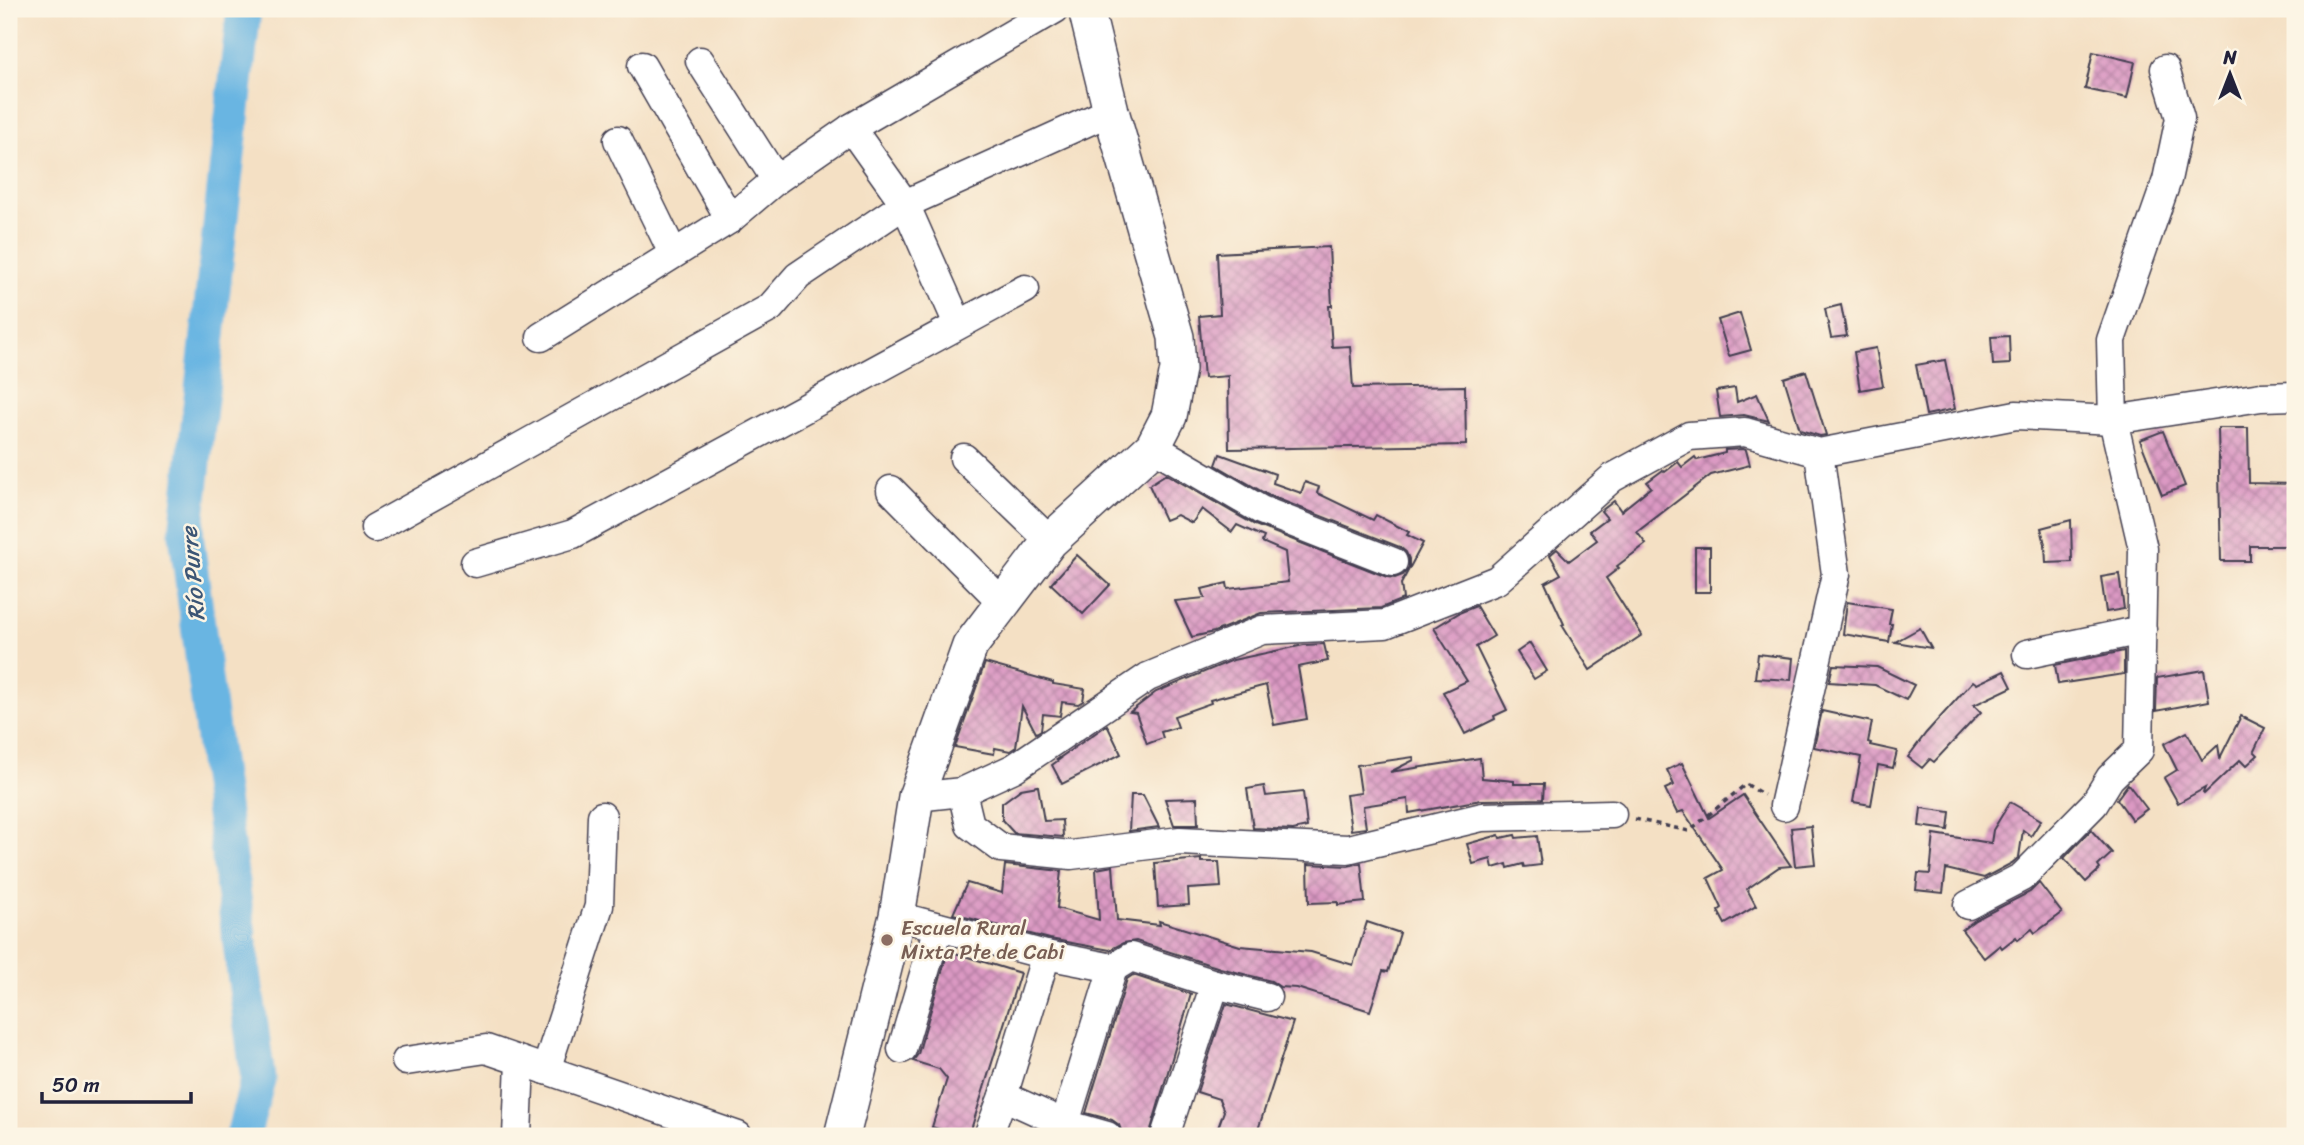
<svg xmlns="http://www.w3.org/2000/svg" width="2304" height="1145" font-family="Sriracha,sans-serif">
<defs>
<pattern id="building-cross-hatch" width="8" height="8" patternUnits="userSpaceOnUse" patternTransform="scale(1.75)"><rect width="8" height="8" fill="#db99c3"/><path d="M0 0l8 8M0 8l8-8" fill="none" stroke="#b17ca0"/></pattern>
</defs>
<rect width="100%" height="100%" fill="#fcf5e5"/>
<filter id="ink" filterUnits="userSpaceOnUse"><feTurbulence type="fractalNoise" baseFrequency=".0143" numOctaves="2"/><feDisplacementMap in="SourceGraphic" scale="14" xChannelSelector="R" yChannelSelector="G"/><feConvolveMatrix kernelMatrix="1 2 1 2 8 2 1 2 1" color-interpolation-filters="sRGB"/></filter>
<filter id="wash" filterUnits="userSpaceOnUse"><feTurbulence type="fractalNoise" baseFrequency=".00686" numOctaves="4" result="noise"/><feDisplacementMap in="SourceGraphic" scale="28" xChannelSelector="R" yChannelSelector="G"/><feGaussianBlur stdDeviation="1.57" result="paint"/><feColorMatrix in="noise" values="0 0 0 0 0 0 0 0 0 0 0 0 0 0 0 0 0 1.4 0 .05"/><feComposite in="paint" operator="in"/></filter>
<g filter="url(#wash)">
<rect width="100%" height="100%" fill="#f4e0c4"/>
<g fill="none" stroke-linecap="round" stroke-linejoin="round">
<path stroke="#69b5e2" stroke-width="35" d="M243 1136 258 1079 186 534 244 9"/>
</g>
<g id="blocks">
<g fill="url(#building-cross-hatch)">
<path d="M2093 52 2135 62 2127 98 2085 89Z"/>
<path d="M1329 247 1332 306H1329L1332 347 1350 346 1353 388 1465 386 1466 445 1229 449 1228 376 1204 378 1199 316 1220 314 1217 253Z"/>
<path d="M1841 305 1847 336 1831 338 1825 309Z"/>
<path d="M1740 313 1751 350 1729 356 1718 320Z"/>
<path d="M2009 336 2010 364 1993 365 1991 337Z"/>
<path d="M1876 348 1883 386 1860 390 1854 352Z"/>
<path d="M1945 360 1955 409 1926 415 1916 365Z"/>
<path d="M1806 371 1826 435 1820 436 1800 430 1784 378Z"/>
<path d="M1735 388 1737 402 1757 394 1769 421 1744 415 1720 417 1716 391Z"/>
<path d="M2218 428H2248L2249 483 2295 484V546H2250V561H2221Z"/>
<path d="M2163 431 2185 486 2162 495 2140 440Z"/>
<path d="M1743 449 1746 450 1750 465 1711 475 1637 532 1646 544 1617 566 1619 568 1606 578 1642 635 1590 670 1562 625 1564 624 1545 583 1561 574 1550 555 1557 549 1569 561 1597 540 1590 531 1607 518 1601 511 1614 501 1621 511 1651 487 1647 482 1663 470 1665 472 1678 462 1682 467 1695 457 1697 460 1725 453V450Z"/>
<path d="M1220 454 1275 474 1273 483 1301 493 1305 482 1319 487 1317 493 1373 520 1376 515 1409 532 1407 535 1423 543 1401 584 1403 599 1381 608 1261 613 1214 632 1192 637 1175 601 1205 598 1202 589 1227 583 1228 589 1288 582 1285 552 1262 542 1264 537 1237 525 1232 532 1202 509 1192 523 1177 515 1165 520 1149 485 1166 474 1255 525 1387 577 1395 578 1403 575 1409 567V559L1406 552 1400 547 1268 495 1216 465Z"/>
<path d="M2071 520 2072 562 2046 563 2045 544 2041 528Z"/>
<rect x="1695" y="547" width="15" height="45"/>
<path d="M1077 555 1110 585 1083 614 1051 584Z"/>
<path d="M2119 574 2124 609 2106 612 2101 577Z"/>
<path d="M1847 602 1892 609 1889 624H1892L1889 642 1843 634Z"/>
<path d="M1476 606 1494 636 1476 647 1507 710 1494 716 1495 719 1465 734 1443 692 1467 681 1434 628 1459 613Z"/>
<path d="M1920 628 1931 648 1895 642Z"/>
<path d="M1530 643 1547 671 1534 679 1517 652Z"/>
<path d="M1324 644 1328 661 1298 667 1307 719 1274 725 1266 685 1210 700 1211 703 1174 716 1178 727 1161 732 1163 738 1147 744 1136 713 1130 712 1156 692 1233 660 1304 645Z"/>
<path d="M2124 651V674L2058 684 2055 665Z"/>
<path d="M1758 654 1793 658 1791 680 1755 678Z"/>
<path d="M985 663 1053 682V684L1085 689 1083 701 1078 704 1062 702 1060 716 1043 714 1041 730 1036 733 1022 706 1016 747 1010 751 995 748 994 754 955 747Z"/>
<path d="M1833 665 1877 667 1914 685 1906 700 1875 685 1829 682Z"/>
<path d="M2204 670 2209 701 2156 711 2157 678Z"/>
<path d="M2004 671 2012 687 1974 705 1981 712 1934 762 1930 759 1922 768 1908 757 1926 733 1973 681 1977 684Z"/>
<path d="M1822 711 1872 722 1868 742 1871 743 1870 745 1897 751 1893 768 1878 765 1871 805 1853 802 1861 757 1814 747Z"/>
<path d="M2241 716 2265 728 2254 751 2258 755 2246 766 2240 760 2204 794 2203 793 2205 788 2178 803 2164 778 2177 770 2164 744 2187 732 2202 760 2218 745 2220 758Z"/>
<path d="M1107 725 1121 754 1062 784 1052 765 1060 759H1058Z"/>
<path d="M1413 757 1414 760 1390 772 1480 758 1482 778 1514 781V784H1544L1543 799 1481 800 1409 813 1408 799 1363 806 1366 828 1351 830 1346 795 1361 793 1357 765Z"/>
<path d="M1682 763 1709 818 1743 795 1791 866 1779 867 1747 889 1756 906 1725 924 1718 911 1722 908 1708 878 1723 870 1683 811 1677 813 1665 789 1674 785 1667 770Z"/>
<path d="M2128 784 2147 809 2132 820 2117 799Z"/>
<path d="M1038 786 1044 821 1062 820 1063 837 1014 833 1002 820V803L1021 789Z"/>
<path d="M1264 786 1266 796 1303 792 1307 827 1293 830 1253 828 1247 789Z"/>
<path d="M1131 795H1143L1159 827 1129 831Z"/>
<path d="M1197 798 1198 825H1174L1165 799Z"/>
<path d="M2010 802 2041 820 2031 836 2023 830 2019 857 2012 863 1984 878 1946 869 1943 893 1916 890 1918 873 1930 874 1934 834 1991 843 1993 830Z"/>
<path d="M1921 808 1950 812 1948 830 1919 826Z"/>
<path d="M1811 826 1815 864 1795 866 1791 828Z"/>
<path d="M2091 830 2112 853 2098 866 2100 869 2086 882 2064 858Z"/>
<path d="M1499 835 1500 838 1515 835 1516 838 1537 836 1541 865 1524 867 1523 864 1508 868 1507 864 1493 868 1491 859 1473 864 1467 844Z"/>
<path d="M1201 859V862H1219L1221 887 1188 889 1189 905 1158 907 1155 863Z"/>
<path d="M1361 863 1365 902 1338 905V902L1309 903 1308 864 1348 866Z"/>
<path d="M1005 865 1061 871 1057 908 1099 920 1096 869 1113 866 1117 920 1160 925 1159 921 1240 946 1311 952 1353 965 1367 922 1400 933 1388 972 1383 971 1370 1011 1297 988 1280 987 1271 981 1220 968 1136 941 1123 943 1110 950 1050 939 953 914 967 883 1002 893Z"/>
<path d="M2039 883 2062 913 2035 933 2032 929 2018 940 2016 937 2002 948 2000 945 1984 958 1962 930 1975 920 2030 892Z"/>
<path d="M948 951 1020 973 969 1136H962L932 1127 947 1079 939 1069 913 1061 918 1054Z"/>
<path d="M1133 975 1191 994 1149 1136 1123 1135 1119 1125 1112 1120 1086 1113 1127 979Z"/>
<path d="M1226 1004 1293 1022 1256 1136H1215L1224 1111 1219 1099 1197 1092Z"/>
</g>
</g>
</g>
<g filter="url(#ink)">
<use href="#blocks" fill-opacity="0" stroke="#423e50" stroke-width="2"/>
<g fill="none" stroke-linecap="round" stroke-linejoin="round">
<defs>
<g id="minor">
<path d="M700 61 776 180"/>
<path d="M642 66 730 219"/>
<path d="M851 128 905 204 958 324"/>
<path d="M618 140 673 253"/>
<path d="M541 337 730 219 776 180 851 128 1055 9"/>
<path d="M1153 447 1261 510 1393 562"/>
<path d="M964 458 1050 541"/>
<path d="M891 490 1003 603"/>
<path d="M375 528 770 308 798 276 905 204 1111 111"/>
<path d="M475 563 573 534 1025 289"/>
<path d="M2027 654 2142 630"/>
<path d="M962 792 970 825 1001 848 1071 855 1180 841 1348 849 1482 817 1612 814"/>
<path d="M916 797 962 792 1014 768 1148 677 1262 630 1385 624 1497 580 1612 478 1689 436 1745 432 1819 453 2016 415 2113 420 2261 397 2295 396"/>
<path d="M1784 806 1836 574 1819 453"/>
<path d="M1968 905 2022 877 2094 804 2110 778 2139 750 2143 549 2113 420 2111 340 2167 180 2180 118 2165 69"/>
<path d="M897 916 1046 955 1113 968 1131 957 1215 984 1267 997"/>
<path d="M902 1049 938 927"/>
<path d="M406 1061 486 1049 738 1136"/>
<path d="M546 1070 599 906 602 816"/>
<path d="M1003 1096 1065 1124 1107 1136"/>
<path d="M517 1136 520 1061"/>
<path d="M988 1136 1003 1096 1046 955"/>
<path d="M1061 1136 1113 968"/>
<path d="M1165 1136 1215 984"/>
</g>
<path id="major" d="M842 1136 897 916 916 797 970 646 1050 541 1153 447 1169 416 1178 369 1176 337 1111 111 1086 9"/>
</defs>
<use href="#minor" stroke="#423e50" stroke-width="31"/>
<use href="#major" stroke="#423e50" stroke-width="38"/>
<path stroke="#423e50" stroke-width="3.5" stroke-dasharray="5 5" stroke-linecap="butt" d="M1635 819 1689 831 1746 784 1764 795"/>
<use href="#minor" stroke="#fff" stroke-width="28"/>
<use href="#major" stroke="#fff" stroke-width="35"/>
</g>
</g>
<circle fill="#8d6e63" stroke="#fcf5e5" stroke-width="2.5" cx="887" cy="940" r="7"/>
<g text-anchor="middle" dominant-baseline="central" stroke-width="5" stroke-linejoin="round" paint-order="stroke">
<g font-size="21" fill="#785e54" stroke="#fcf5e5" text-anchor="start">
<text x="901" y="928">Escuela Rural<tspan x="901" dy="24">Mixta Pte de Cabi</tspan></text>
</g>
<g font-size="23" font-style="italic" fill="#3b5575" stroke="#fcf5e5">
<text transform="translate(193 574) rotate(-95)">Río Purre</text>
</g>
</g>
<rect width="2304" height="1145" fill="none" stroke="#fcf5e5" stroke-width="35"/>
<g transform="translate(2230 74)" stroke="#fcf5e5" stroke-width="5" paint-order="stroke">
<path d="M0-5L12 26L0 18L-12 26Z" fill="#22223b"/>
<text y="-10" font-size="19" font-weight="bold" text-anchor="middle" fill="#22223b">N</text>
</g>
<path d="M42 1092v10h149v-10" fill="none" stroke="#22223b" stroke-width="3.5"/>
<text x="52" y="1092" font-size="21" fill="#22223b" stroke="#fcf5e5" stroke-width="5" paint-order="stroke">50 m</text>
</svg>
